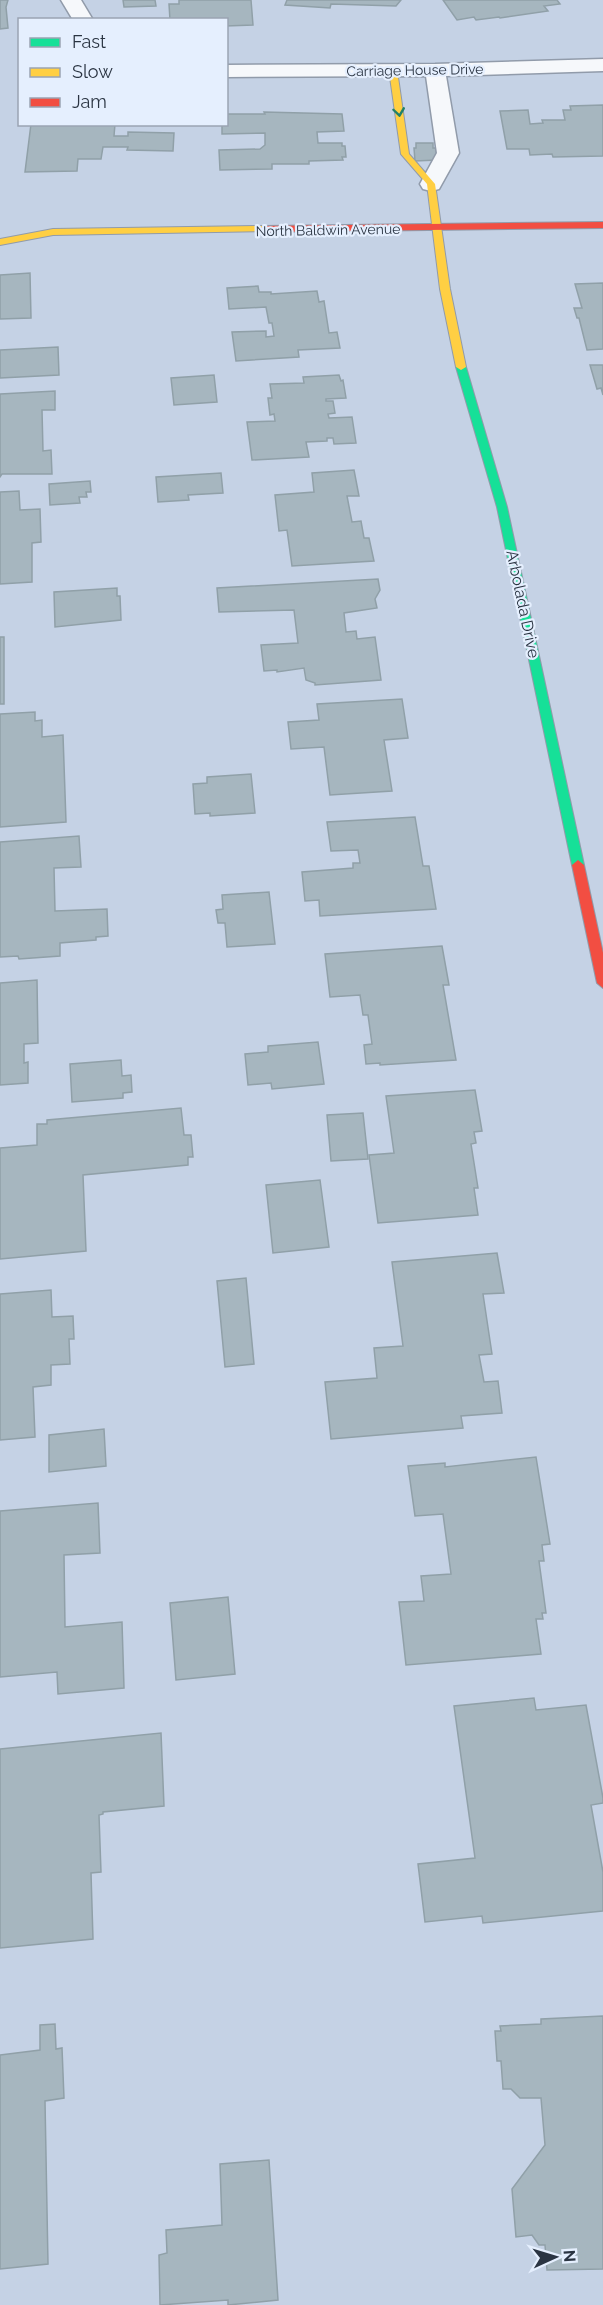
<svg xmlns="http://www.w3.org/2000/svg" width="603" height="2305" font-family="Raleway,sans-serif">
<rect width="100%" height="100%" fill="#c5d2e5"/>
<g fill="#a6b6bf" stroke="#90a0a8" stroke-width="1.5">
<path d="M0 0H8L6 7 8 28 0 29Z"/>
<path d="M123 0H155L156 6 124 7Z"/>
<path d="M179 0H251L253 25 226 26V20H170L169 4H179Z"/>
<path d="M287 0H401L396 6 331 4 330 8 285 5Z"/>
<path d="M443 0H557L560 4 544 6 548 11 500 18 499 17 476 20 474 17 457 20Z"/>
<path d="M603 105V156L553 157 552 154 530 155 529 149H507L500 111 528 110 530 124 543 123 542 120H565L563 110H571L570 106Z"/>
<path d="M264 112 342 114 344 131 317 132 318 143H342V146H345L346 157H342L343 160 309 161V164H272V169L220 170 219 150 260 149 265 145V133L222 134V124H226V114H265Z"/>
<path d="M31 124H115L114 136H128V132L174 133 173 151 127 150 128 147H103L101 159H78L77 171 25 172Z"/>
<path d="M416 143H433V148H436L437 160 415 161 414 148H416Z"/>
<path d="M30 273 31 318 0 319V275Z"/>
<path d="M603 283V349L587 350 579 318H577L574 308H582L575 284Z"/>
<path d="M258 286 259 292H271V294L317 291 319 302 324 301 329 333 337 332 340 348 298 350 299 357 236 361 232 332 266 331V337L274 336 272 323H269L266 307 229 309 227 288Z"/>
<path d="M58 347 59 375 0 378V350Z"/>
<path d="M590 365H603V395L601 388 597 389Z"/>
<path d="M214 375 217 402 174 405 171 378Z"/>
<path d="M339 375 341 381 343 380 346 398 326 399V401H333L335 413 328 414 329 418 352 417 356 443 334 444 333 438H327V441L306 442 309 457 252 460 247 422 275 421 274 414 270 415 268 398H272L270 384 304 383 303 377Z"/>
<path d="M55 391V410H42L43 451 51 450 52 474H2L0 477V394Z"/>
<path d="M354 470 359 496H347L352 522 361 521 364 538H369L374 561 292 566 287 530 279 531 275 495 314 492 312 473Z"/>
<path d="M221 473 223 493 188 495 189 500 158 502 156 477Z"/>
<path d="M90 481 91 492H86L87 497H79L80 503 50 505 49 484Z"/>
<path d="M19 491 20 510 40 509 41 542 32 543V582L0 584V492Z"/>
<path d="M378 579 380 590 375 599 377 608 344 613 346 632 356 631 357 639 375 637 381 680 315 685V683L306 680 304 668 277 672V670L264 671 261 645 298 643 294 610 219 612 217 588Z"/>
<path d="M117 588V596H120L121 620 55 627 54 592Z"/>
<rect x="0" y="637" width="4" height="67"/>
<path d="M402 699 408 738 384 740 392 791 330 795 324 747 291 749 288 722 319 720 317 704Z"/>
<path d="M35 712V721L42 720V737L63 735 66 822 0 827V714Z"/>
<path d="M251 774 255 813 210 816V813L195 814 193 784 207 783V777Z"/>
<path d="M415 817 423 866H429L436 909 320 916 319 900 305 901 302 872 353 868V863H360L358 850 331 851 327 822Z"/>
<path d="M79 836 81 867 54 868 55 911 107 909 108 936 96 937V940L60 943V956L19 959 18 956 0 957V842Z"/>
<path d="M269 892 275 944 227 947 225 923H218L216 910 223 909 222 895Z"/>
<path d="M442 946 449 985H443L456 1060 380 1065V1063L366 1064 364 1045 372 1044 368 1015H363L360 995 330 997 325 954Z"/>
<path d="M37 980 38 1043 24 1044V1063L28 1062V1083L0 1085V983Z"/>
<path d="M318 1042 324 1084 272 1089 271 1083 248 1085 245 1054 268 1052V1046Z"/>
<path d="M121 1060 122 1076 131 1075 132 1092 123 1093V1098L72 1102 70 1064Z"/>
<path d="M475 1090 482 1131 474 1132 476 1143 471 1144 478 1188H474L478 1215 378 1223 369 1155 394 1153 386 1096Z"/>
<path d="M181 1108 184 1135H191L193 1157H188V1165L83 1175 86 1251 0 1259V1148L37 1145V1124H47V1120Z"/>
<path d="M363 1113 368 1159 331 1161 327 1115Z"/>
<path d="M320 1180 329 1247 273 1253 266 1185Z"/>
<path d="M497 1253 504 1293 483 1294 492 1354 479 1355 484 1382 498 1381 502 1413 461 1416 463 1428 331 1439 325 1382 377 1378 374 1348 403 1346 392 1262Z"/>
<path d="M246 1278 254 1364 225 1367 217 1281Z"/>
<path d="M51 1290 52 1317 73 1316 74 1339H69L70 1364 51 1365V1385L33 1387 35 1437 0 1440V1294Z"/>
<path d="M104 1429 106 1466 49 1472V1435Z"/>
<path d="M536 1457 550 1544 542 1545 544 1561H539L546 1613H542L543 1619H536L541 1654 406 1665 399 1602 424 1601 421 1576 451 1574 443 1514 415 1516 408 1466 445 1463V1467Z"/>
<path d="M98 1503 100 1553 64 1555 65 1627 122 1622 124 1688 58 1694 57 1672 0 1677V1511Z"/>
<path d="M228 1597 235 1674 176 1680 170 1603Z"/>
<path d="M534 1698 536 1710 586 1705 603 1798V1803L591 1805 603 1872V1911L483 1923 482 1916 425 1922 418 1864 475 1858 454 1706Z"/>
<path d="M161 1733 164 1806 103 1812V1814L99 1815 101 1872 91 1873 93 1939 0 1948V1749Z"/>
<path d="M603 2016V2269L547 2270 545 2245H539L532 2235 516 2237 512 2189 545 2145 541 2098H520L511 2089H503L501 2061H497L495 2031H501L500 2026 541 2024V2019Z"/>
<path d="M55 2024 56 2049 62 2048 64 2098 45 2101 48 2264 0 2269V2055L40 2050V2025Z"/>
<path d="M269 2160 278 2300 228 2305V2300L160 2305 159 2255 167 2253 166 2230 222 2225 220 2164Z"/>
</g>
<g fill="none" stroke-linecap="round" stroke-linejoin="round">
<defs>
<g id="street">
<path d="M61 0H81L93 20H73Z"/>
<path d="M603 59V71L446 76 459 153 439 189 431 191 423 189 420 184 437 153 426 76 226 77V65L435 64Z"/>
</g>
<path id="fast" d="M461 364 466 367 507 507 584 865 578 870 572 865 497 507 456 367Z"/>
<g id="slow">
<path d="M393 67 397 70 409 154 435 184 450 289 466 367 461 370 456 367 440 289 427 184 401 154 389 70Z"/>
<path d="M264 226 269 229 267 231 53 235 0 245V239L53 229Z"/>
</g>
<g id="jam">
<path d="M603 222V228L264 232 259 229 264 226Z"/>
<path d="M578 860 584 865 603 953V988L597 983 572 865Z"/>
</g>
</defs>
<use href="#street" stroke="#919baa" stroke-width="3"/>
<use href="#fast" stroke="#919baa" stroke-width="2"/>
<use href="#slow" stroke="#919baa" stroke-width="2"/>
<use href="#jam" stroke="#919baa" stroke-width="2"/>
<use href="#street" fill="#f6f8fb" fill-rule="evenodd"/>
<use href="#fast" fill="#16e098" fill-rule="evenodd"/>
<use href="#slow" fill="#ffcf43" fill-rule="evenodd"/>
<use href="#jam" fill="#f24e42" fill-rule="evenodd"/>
</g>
<defs><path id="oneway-chevron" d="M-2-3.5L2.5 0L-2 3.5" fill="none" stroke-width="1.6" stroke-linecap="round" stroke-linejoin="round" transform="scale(1.5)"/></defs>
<use stroke="#218169" href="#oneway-chevron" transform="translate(399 112) rotate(82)"/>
<g text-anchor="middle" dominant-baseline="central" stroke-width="4.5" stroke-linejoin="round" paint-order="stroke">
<g font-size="14" fill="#2a3442" stroke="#e5effe">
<text transform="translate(415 70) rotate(-1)">Carriage House Drive</text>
<text transform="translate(328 230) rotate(-1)">North Baldwin Avenue</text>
</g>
<g font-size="16" fill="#2a3442" stroke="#e5effe">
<text transform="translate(523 604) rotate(78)">Arbolada Drive</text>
</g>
</g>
<rect x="18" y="18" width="210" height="108" fill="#e5effe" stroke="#9aa4b3" stroke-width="1.5"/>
<rect x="30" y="38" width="30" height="9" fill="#16e098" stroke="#9aa4b3" stroke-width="1.5"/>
<text x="72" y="48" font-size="18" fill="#2a3442">Fast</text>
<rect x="30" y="68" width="30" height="9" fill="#ffcf43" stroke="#9aa4b3" stroke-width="1.5"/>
<text x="72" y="78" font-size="18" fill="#2a3442">Slow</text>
<rect x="30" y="98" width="30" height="9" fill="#f24e42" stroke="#9aa4b3" stroke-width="1.5"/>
<text x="72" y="108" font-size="18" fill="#2a3442">Jam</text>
<g transform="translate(555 2257) rotate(86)" stroke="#e5effe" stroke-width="4.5" paint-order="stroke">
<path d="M0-4.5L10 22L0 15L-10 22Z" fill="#2a3442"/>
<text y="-9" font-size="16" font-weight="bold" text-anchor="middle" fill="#2a3442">N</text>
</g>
</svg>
